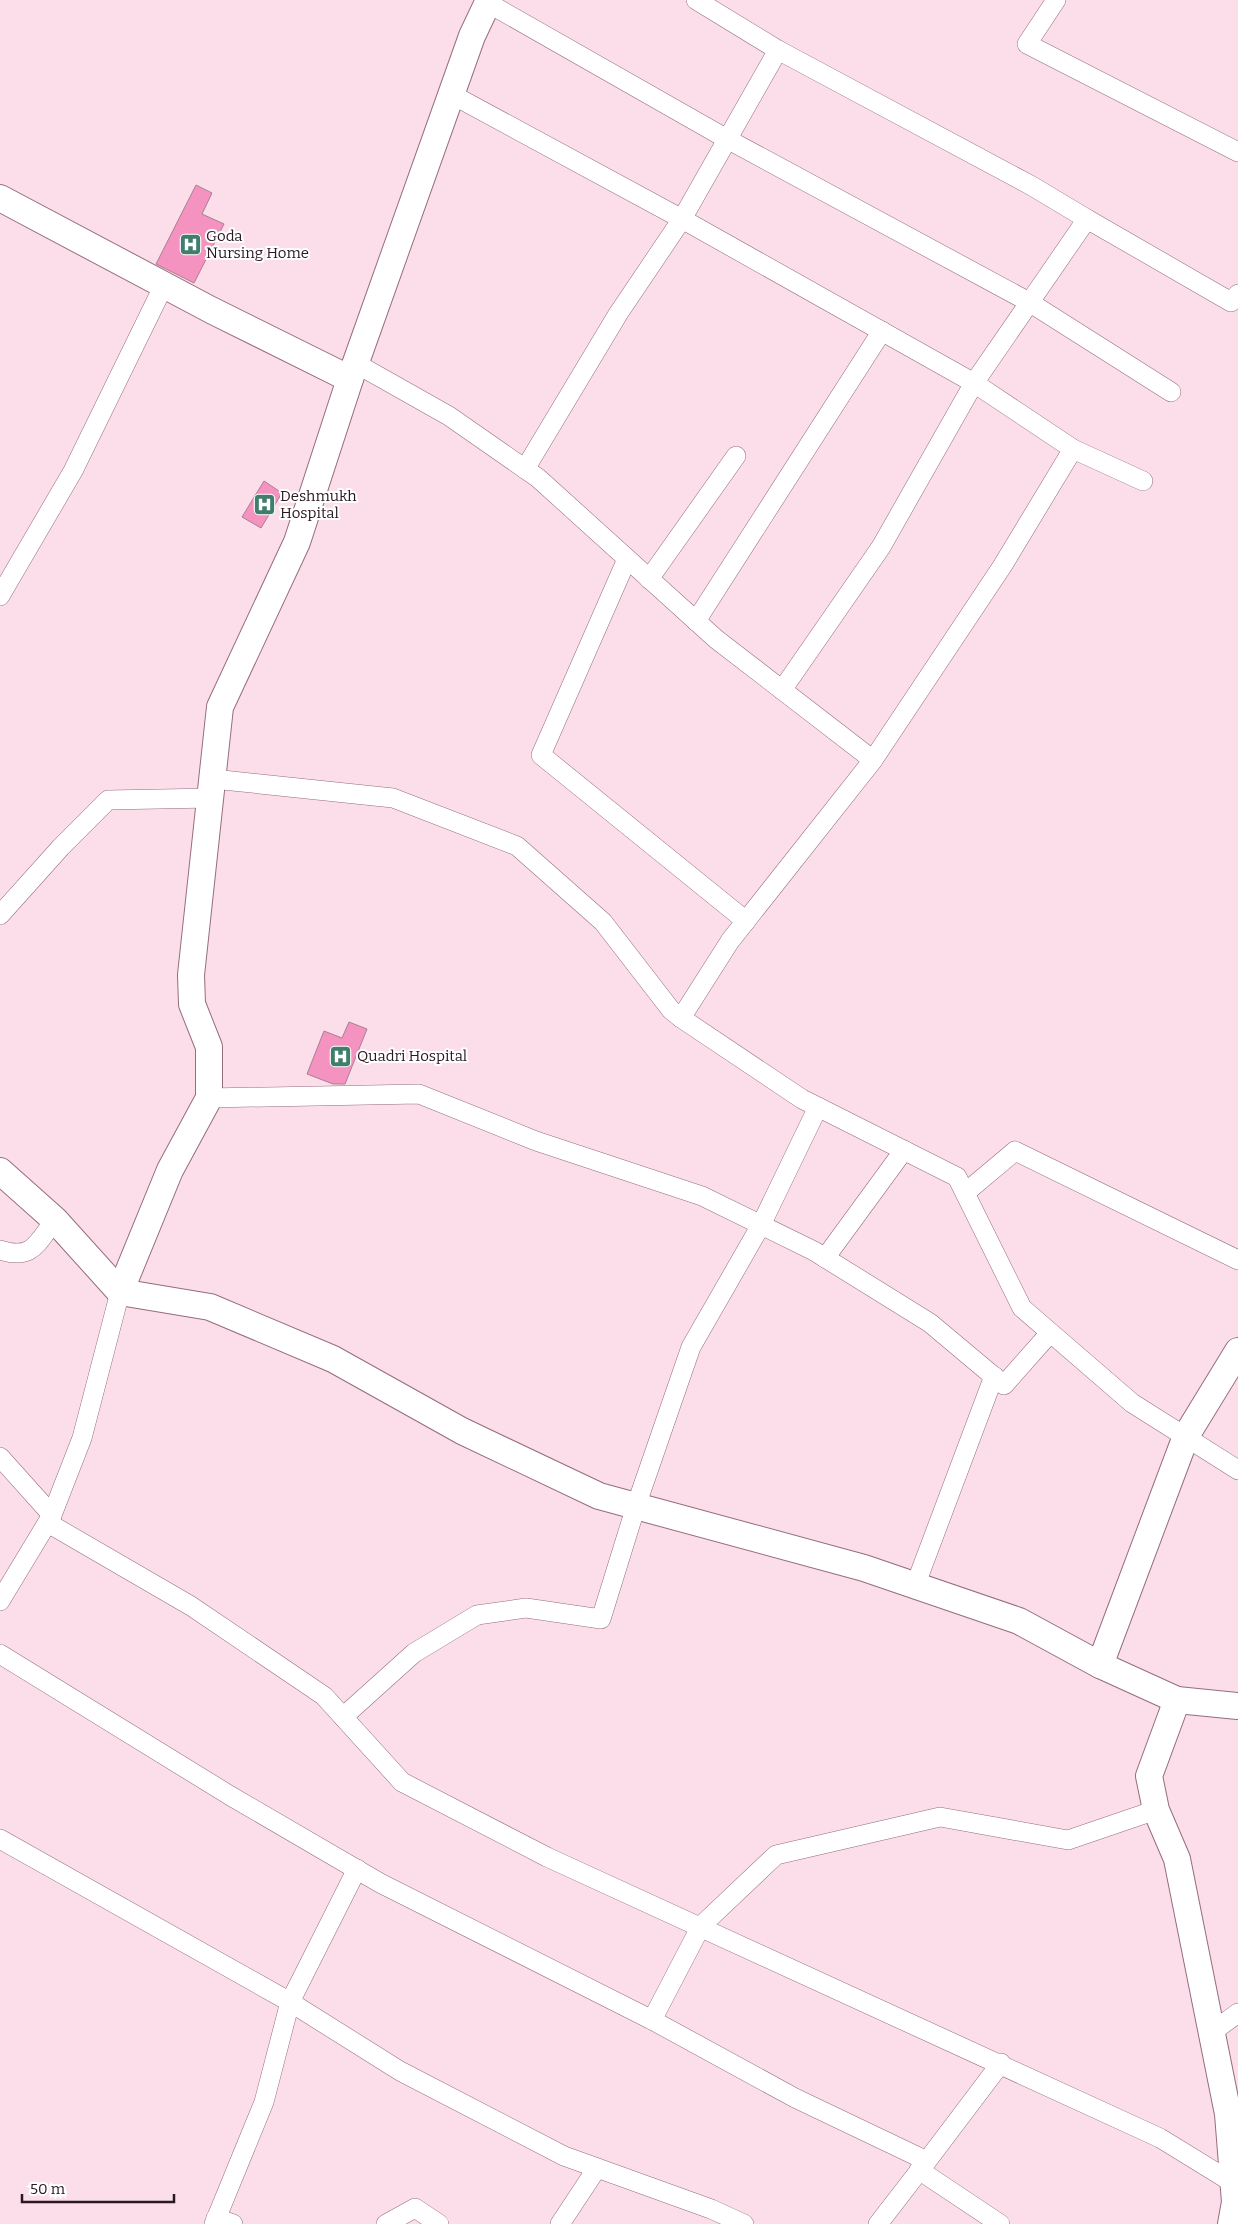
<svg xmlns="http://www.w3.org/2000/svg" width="1238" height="2224" font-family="Bitter,serif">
<rect width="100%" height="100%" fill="#fbdeea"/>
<g fill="#f492c0" stroke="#aa7f92">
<path d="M196 185 212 193 202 214 224 224 194 283 156 264Z"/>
<path d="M264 481 282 493 261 528 242 517Z"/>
<path d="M349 1022 367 1029 345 1084H333L307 1074 324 1031 342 1038Z"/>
</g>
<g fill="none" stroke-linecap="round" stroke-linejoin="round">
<defs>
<g id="street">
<path d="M1056 0 1027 44 1238 152"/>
<path d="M488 3 727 139 1029 302 1171 392"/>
<path d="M778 50 1032 186 1087 219 974 383 881 547 782 690"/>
<path d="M1087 219 1231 302 1238 294"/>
<path d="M355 363 449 416 538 478 716 639 873 760 1003 565 1073 449 974 383 682 219 451 94"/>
<path d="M1073 449 1143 481"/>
<path d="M525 469 618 314 682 219 778 50 696 0"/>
<path d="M627 559 541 755 746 921"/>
<path d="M649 579 736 456"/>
<path d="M0 596 73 471 164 285"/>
<path d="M696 621 882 331"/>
<path d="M213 779 393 798 517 846 603 922 671 1010 681 1018 802 1099 957 1177 1022 1308 1132 1403 1238 1470"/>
<path d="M0 915 61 847 108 800 211 798"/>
<path d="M681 1018 730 941 873 760"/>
<path d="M209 1098 419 1094 536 1141 702 1196 814 1251 930 1323 1004 1385 1050 1333"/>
<path d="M965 1193 1015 1151 1238 1260"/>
<path d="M0 1250C33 1260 36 1244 55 1220"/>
<path d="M825 1258 904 1150"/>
<path d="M0 1457 52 1515"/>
<path d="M48 1523 191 1606 324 1696 402 1782 547 1857 1160 2138 1238 2186"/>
<path d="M915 1586 994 1376"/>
<path d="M0 1601 52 1515 82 1438 120 1292"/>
<path d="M0 1654 229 1795 380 1883 652 2020 795 2098 927 2161 1001 2063"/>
<path d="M343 1717 414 1653 477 1615 526 1608 601 1619 636 1506 691 1347 761 1225 818 1107"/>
<path d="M0 1839 290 2002 400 2071 564 2156 711 2209 744 2224"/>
<path d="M652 2020 701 1926 776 1855 940 1817 1068 1840 1156 1810"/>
<path d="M1212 2032 1238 2013"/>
<path d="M919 2170 1000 2224"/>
<path d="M216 2218 233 2224"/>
<path d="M214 2224 264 2102 290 2002 357 1869"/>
<path d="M386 2224 415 2208 439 2224"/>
<path d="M560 2224 597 2168"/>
<path d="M878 2224 926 2162"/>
</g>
<g id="secondary">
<path d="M0 198 211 310 350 379"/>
<path d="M0 1171 55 1220 120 1292 210 1307 333 1359 462 1431 599 1496 864 1568 1019 1621 1100 1665 1177 1700 1238 1706"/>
<path d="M120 1292 170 1170 209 1098V1047L192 1004 191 975 220 707 297 542 350 379 472 36 489 0"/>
<path d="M1100 1665 1186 1436 1238 1351"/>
<path d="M1177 1700 1149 1776 1156 1810 1177 1859 1228 2114 1235 2202 1231 2224"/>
</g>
</defs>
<use href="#street" stroke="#966c7f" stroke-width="20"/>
<use href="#secondary" stroke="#966c7f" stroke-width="28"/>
<use href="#street" stroke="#fff" stroke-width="19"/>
<use href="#secondary" stroke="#fff" stroke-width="26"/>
</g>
<defs>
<symbol id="hospital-square" viewBox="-11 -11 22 22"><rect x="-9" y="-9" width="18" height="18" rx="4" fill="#407e6b" stroke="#fff"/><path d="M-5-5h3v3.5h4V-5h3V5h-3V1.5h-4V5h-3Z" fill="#fff"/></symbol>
</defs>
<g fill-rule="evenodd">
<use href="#hospital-square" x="178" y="232" width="25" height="25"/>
<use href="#hospital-square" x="252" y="492" width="25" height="25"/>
<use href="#hospital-square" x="328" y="1044" width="25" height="25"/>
</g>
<g text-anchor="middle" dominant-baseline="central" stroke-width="4" stroke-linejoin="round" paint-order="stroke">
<g font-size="15" fill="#291820" stroke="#fff" text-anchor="start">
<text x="206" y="236">Goda<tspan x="206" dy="17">Nursing Home</tspan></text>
<text x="280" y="496">Deshmukh<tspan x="280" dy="17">Hospital</tspan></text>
<text x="357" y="1056">Quadri Hospital</text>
</g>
</g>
<path d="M22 2194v8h152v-8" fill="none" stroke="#291820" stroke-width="2.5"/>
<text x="30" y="2194" font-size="15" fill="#291820" stroke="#ffffff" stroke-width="4" paint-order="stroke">50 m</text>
</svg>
